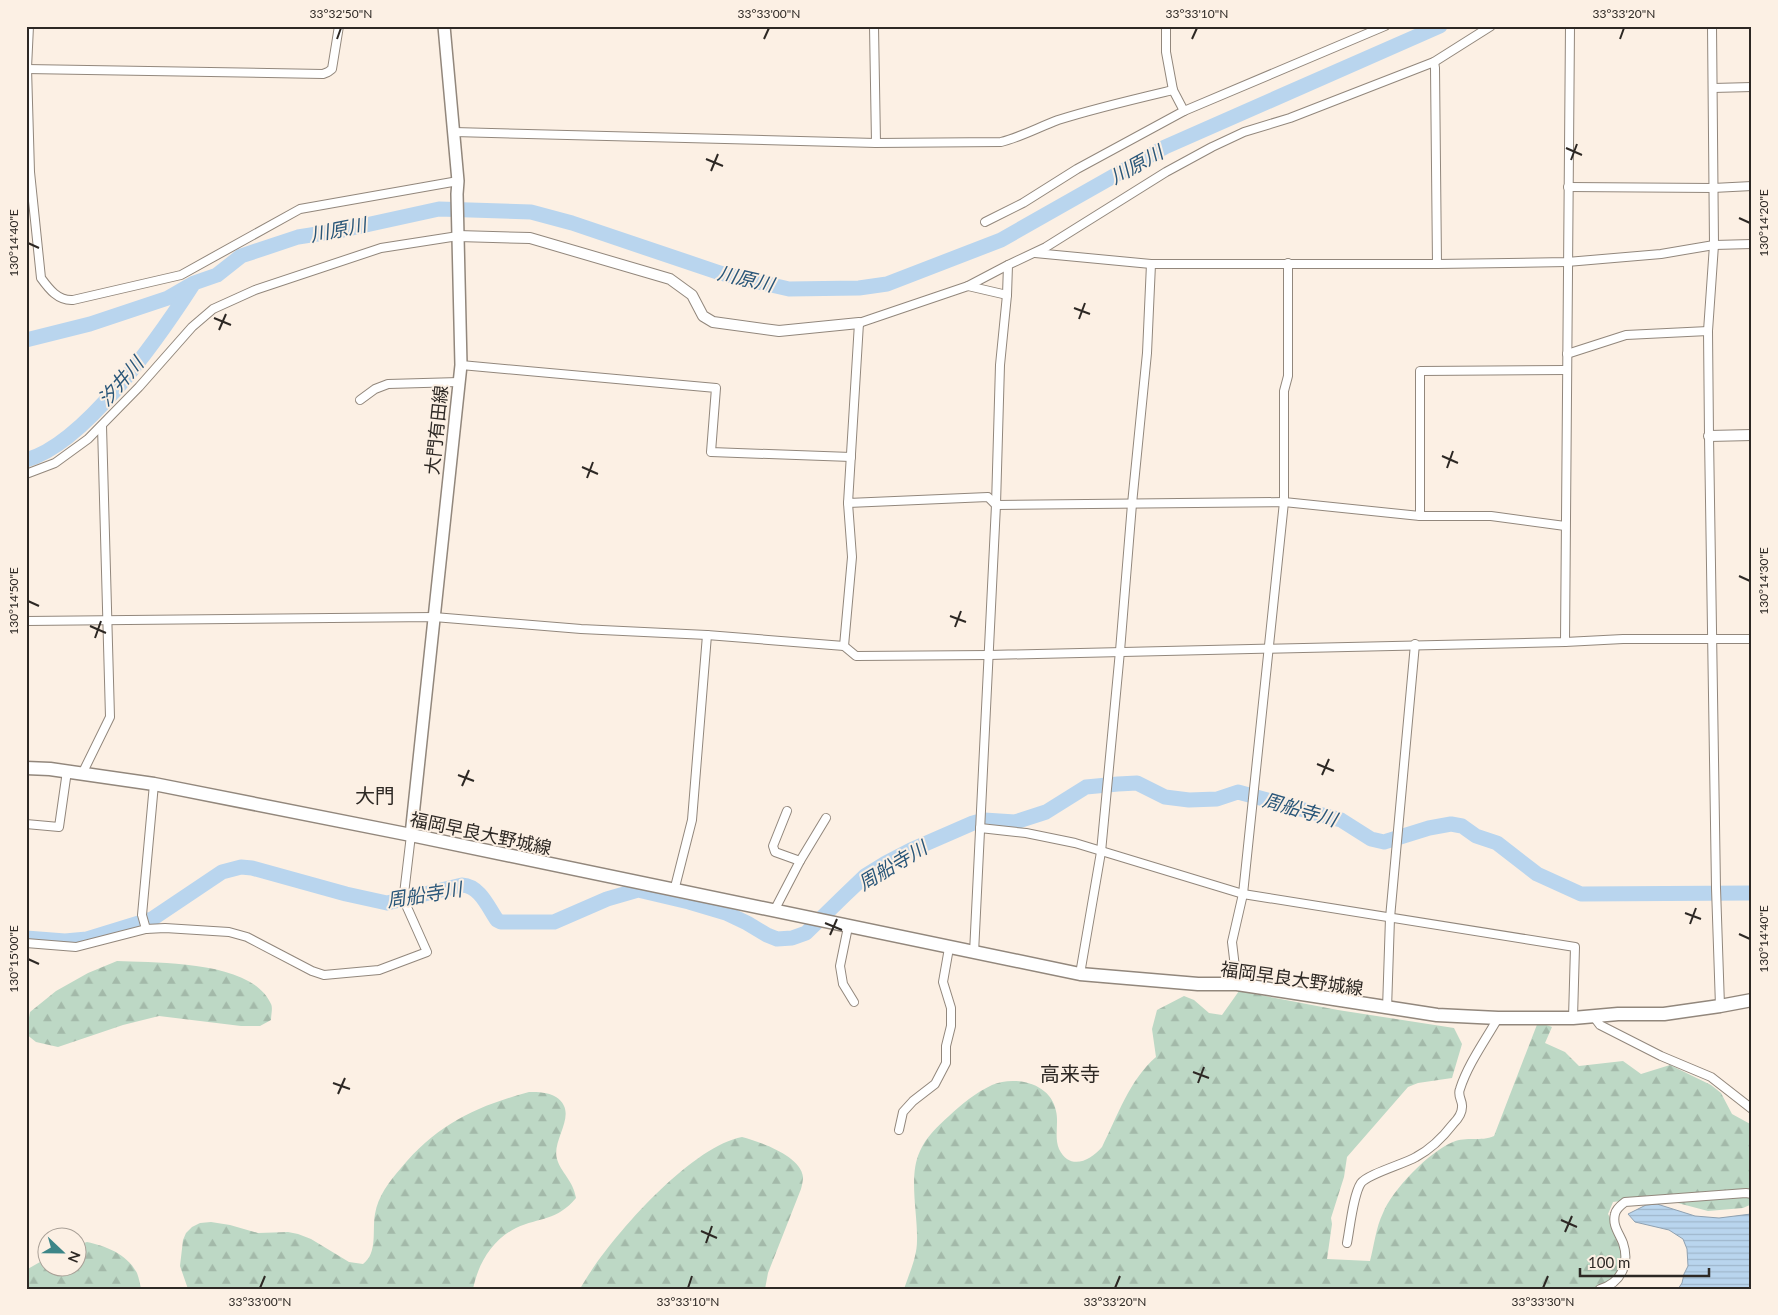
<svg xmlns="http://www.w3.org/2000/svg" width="1778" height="1315" font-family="Lato,'Noto Sans JP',sans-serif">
<defs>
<pattern id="forest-firs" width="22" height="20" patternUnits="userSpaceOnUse" patternTransform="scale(1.25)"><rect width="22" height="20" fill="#bdd8c5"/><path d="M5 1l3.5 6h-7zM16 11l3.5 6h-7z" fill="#a3b9a9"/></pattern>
<pattern id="water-rules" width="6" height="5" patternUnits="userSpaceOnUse" patternTransform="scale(1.25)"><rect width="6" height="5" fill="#b9d5ee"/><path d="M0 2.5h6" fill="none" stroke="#9fb7cc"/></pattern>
</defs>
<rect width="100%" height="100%" fill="#fcf0e4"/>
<g fill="url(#forest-firs)">
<path d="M117 961C157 963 252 960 271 1004 273 1008 271 1015 271 1020L260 1026H241L159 1016 123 1025 58 1047 36 1042 26 1034 30 1012 56 991 88 973Z"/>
<path d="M1239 991 1338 1010 1454 1028 1462 1044 1452 1078 1418 1083 1408 1087 1347 1157 1344 1177 1331 1218 1332 1224 1327 1259 1370 1261C1374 1246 1376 1227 1383 1213 1392 1190 1430 1151 1453 1142 1466 1136 1481 1142 1494 1136L1538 1022 1552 1027 1545 1043 1565 1052 1579 1066 1623 1061 1641 1074 1670 1065 1711 1085 1721 1093 1732 1114 1752 1125V1204L1743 1208 1708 1211 1670 1201 1636 1199 1613 1202 1608 1214 1625 1246 1623 1272 1612 1280 1595 1289H904C909 1274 917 1257 917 1241 918 1214 908 1176 920 1151 926 1137 938 1126 949 1116 962 1104 975 1093 992 1085 1015 1075 1051 1083 1056 1111 1059 1123 1054 1137 1059 1149 1070 1171 1090 1161 1102 1147 1117 1117 1130 1079 1156 1057L1152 1029 1157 1010 1184 996 1194 1000 1209 1013 1222 1015Z"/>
<path d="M529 1092C539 1092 547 1092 556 1097 580 1113 551 1139 557 1159 561 1173 573 1180 576 1198 557 1221 540 1217 516 1228 492 1240 478 1264 473 1289H188L180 1266 183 1240 186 1233 192 1227 200 1223 211 1222 230 1225 258 1233 288 1232 298 1234 311 1239 349 1262 363 1264C378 1253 372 1230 375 1214 378 1196 389 1182 401 1168 438 1124 475 1107 529 1092Z"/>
<path d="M742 1137C760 1142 801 1156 803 1177 803 1181 802 1185 801 1189L768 1273 765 1289H580C606 1242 689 1147 742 1137Z"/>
<path d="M87 1242C106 1246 127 1254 137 1273 139 1278 140 1284 141 1289H26V1270L47 1258 48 1268H78V1245Z"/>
</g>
<path fill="url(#water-rules)" stroke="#8fa1b1" d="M1657 1204 1695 1216 1719 1218 1751 1214 1752 1289H1678L1682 1283 1684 1274 1688 1266 1687 1249 1683 1239 1669 1230 1635 1222 1628 1214 1646 1205Z"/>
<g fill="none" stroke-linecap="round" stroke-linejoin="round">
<g stroke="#b9d5ee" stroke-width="15">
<path d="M26 340 90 324 168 298 194 283 217 275 241 256 298 237 343 230 439 209 531 212 572 223 720 273 789 289 859 288 887 284 1001 240 1165 147 1440 26"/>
<path d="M26 460C85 444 159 337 192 286"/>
<path d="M26 938 65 941 87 939 152 919 222 872 241 867 252 868 346 894 387 903 462 885C480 886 488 907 497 920L501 922H554L607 899 638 890 689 902 726 913 747 923 767 935 777 939 792 938 806 933 845 895 865 876 886 863 911 850 973 823 984 820 1015 822 1046 812 1086 787 1118 784 1137 783 1165 797 1189 800 1217 799 1238 792 1341 820 1371 839 1384 842 1429 828 1451 824 1462 826 1476 836 1497 843 1537 874 1581 894 1752 893"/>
</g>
<defs>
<g id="minor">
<path d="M29 26 27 68 30 172 41 278C49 289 58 301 73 300L181 275 300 209 458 181"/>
<path d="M874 26 876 143"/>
<path d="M1166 26V52L1173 90 1184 111"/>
<path d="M1712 26 1714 245 1708 331 1709 436 1716 888 1720 1006"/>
<path d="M1434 62 1435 68 1437 264"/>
<path d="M26 69 323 74 328 72 332 69 339 26"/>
<path d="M1713 88 1752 87"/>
<path d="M454 132 876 143 1001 142C1021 137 1039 127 1058 120 1096 108 1135 99 1173 90"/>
<path d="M1568 187 1713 188 1752 186"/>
<path d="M985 222 1023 203 1077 169 1184 111 1385 26"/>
<path d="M1035 253 1151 264H1437L1567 262 1661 254 1714 245 1752 244"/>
<path d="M968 286 1008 265"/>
<path d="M1007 295 968 286 859 323 848 503 988 497 996 505 1284 502 1420 516H1491L1565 526"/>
<path d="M1567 354 1626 335 1708 331"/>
<path d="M461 365 716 388 711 452 851 457"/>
<path d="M360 400 375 389 388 384 459 382"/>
<path d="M26 474 55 463 88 439 139 387 192 327 213 309 255 290 381 248 458 236"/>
<path d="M1420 516V371L1566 370"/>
<path d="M26 621 434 617 581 629 707 635 844 646 856 656 989 655 1565 642 1623 639H1752"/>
<path d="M1565 642 1570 26"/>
<path d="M844 646 852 557 848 503"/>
<path d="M82 774 110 717 102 426"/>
<path d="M787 811 773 846 775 852 800 861"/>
<path d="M26 824 59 827 67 771"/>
<path d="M980 828 1026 833 1075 843 1243 894 1575 947 1573 1018"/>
<path d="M674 891 692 820 707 635"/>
<path d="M774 911 800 861 826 818"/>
<path d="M848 927 840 966 843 984 854 1002"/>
<path d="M146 929 142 915 154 784"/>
<path d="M26 943 76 947 146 929 165 928 229 932 247 937 312 971 324 975 379 970 427 952 406 905 404 894 411 835"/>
<path d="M974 953 996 505 1000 365 1007 295 1008 265 1046 247 1166 172 1212 147 1244 132 1290 118 1434 62 1491 26"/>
<path d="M1080 974 1101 852 1120 651 1132 504 1147 353 1151 264"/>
<path d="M1237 984 1232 942 1243 894 1284 502V391L1288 376V263"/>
<path d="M1387 1009 1390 918 1415 644"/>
<path d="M1594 1017 1600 1025 1661 1056 1711 1077 1752 1109"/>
<path d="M899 1130 903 1112 913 1101 935 1084 946 1063V1046L951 1026V1008L943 982 949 948"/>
<path d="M1347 1243C1350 1228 1353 1195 1361 1183 1368 1174 1404 1164 1416 1157 1431 1149 1443 1137 1453 1124 1457 1120 1462 1113 1462 1107 1463 1101 1457 1096 1460 1089 1468 1064 1485 1041 1498 1018"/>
<path d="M1600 1289C1621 1283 1630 1264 1623 1243 1619 1233 1612 1225 1615 1214 1616 1209 1621 1205 1625 1202L1746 1193 1752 1194"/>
</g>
<g id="tertiary">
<path d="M458 236 530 238 670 279 692 295 703 316 713 322 779 331 859 323"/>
<path d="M1709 436 1752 435"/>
</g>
<path id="secondary" d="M411 835 461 365 457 194 458 181 444 26"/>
<path id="primary" d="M26 768 50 769 154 784 411 835 1080 974 1198 984H1237L1437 1015 1498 1018H1573L1618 1014H1664L1720 1006 1752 1000"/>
</defs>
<use href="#minor" stroke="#92877c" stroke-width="10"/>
<use href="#tertiary" stroke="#92877c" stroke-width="12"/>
<use href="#secondary" stroke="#92877c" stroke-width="14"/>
<use href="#primary" stroke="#92877c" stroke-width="15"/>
<use href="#minor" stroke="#fff" stroke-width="8"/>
<use href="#tertiary" stroke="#fff" stroke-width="10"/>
<use href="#secondary" stroke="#fff" stroke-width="11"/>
<use href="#primary" stroke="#fff" stroke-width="12"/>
</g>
<path fill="none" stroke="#2d2824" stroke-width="2" d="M337 39 341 28M764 39 769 28M1192 39 1197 28M1620 39 1624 28M1566 148 1582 155M706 159 723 166M1571 160 1577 144M711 171 718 154M1739 218 1750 223M28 243 39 248M1074 308 1090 314M214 318 231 325M1079 319 1085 303M219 330 226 314M1442 456 1458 463M582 467 598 474M1447 468 1453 451M587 478 593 462M1739 576 1750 581M28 601 39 606M950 616 966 622M90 626 106 633M955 627 961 611M95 638 101 621M1317 764 1334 771M458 775 474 781M1322 775 1329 759M462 786 469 770M1685 913 1701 919M825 923 842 930M1690 924 1696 908M1739 934 1750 939M830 935 837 919M28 959 39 964M1193 1072 1209 1078M333 1083 350 1089M1198 1083 1204 1067M338 1094 345 1078M1561 1220 1577 1227M701 1231 717 1238M1565 1232 1572 1216M706 1243 712 1226M260 1288 265 1276M688 1288 692 1276M1115 1288 1120 1276M1543 1288 1548 1276"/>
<g text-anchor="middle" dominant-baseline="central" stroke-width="4" stroke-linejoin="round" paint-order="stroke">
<g font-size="18" fill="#2d2824" stroke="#fcf0e4">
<text transform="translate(436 430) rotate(-84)">大門有田線</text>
<text transform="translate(481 833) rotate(12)">福岡早良大野城線</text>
<text transform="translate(1292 978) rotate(8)">福岡早良大野城線</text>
</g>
<g font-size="19" font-style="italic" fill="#295679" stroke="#fcf0e4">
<text transform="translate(1136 164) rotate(-29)">川原川</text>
<text transform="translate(338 229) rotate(-11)">川原川</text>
<text transform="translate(746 278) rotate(13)">川原川</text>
<text transform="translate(120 381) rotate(-49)">汐井川</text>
<text transform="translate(1300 809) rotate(16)">周船寺川</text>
<text transform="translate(892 865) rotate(-31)">周船寺川</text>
<text transform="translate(424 894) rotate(-9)">周船寺川</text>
</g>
<g font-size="20" fill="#2d2824" stroke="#fcf0e4">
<text x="375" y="795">大門</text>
<text x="1070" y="1073">高来寺</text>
</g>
</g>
<rect width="1778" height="1315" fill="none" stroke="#fcf0e4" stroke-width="55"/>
<g transform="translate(62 1252) rotate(112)"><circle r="24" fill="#fcf0e4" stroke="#a9a097"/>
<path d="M0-4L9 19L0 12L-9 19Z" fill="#3d8688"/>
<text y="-8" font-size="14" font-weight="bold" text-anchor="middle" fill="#2d2824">N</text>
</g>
<path d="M1580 1268v8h129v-8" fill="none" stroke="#2d2824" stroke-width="2.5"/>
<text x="1588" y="1268" font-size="15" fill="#2d2824" stroke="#fcf0e4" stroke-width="4" paint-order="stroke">100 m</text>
<rect x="28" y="28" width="1722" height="1260" fill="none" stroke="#2d2824" stroke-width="2"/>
<g font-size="12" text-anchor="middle" fill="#2d2824">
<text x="341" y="18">33°32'50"N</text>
<text x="769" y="18">33°33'00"N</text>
<text x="1197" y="18">33°33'10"N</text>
<text x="1624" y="18">33°33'20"N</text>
<text transform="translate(1764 223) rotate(-90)" y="4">130°14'20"E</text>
<text transform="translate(14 243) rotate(-90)" y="4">130°14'40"E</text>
<text transform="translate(1764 581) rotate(-90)" y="4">130°14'30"E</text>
<text transform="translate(14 601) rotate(-90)" y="4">130°14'50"E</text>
<text transform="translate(1764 939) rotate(-90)" y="4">130°14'40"E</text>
<text transform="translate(14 959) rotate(-90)" y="4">130°15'00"E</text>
<text x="260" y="1306">33°33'00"N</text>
<text x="688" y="1306">33°33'10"N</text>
<text x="1115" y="1306">33°33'20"N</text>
<text x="1543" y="1306">33°33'30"N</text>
</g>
</svg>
